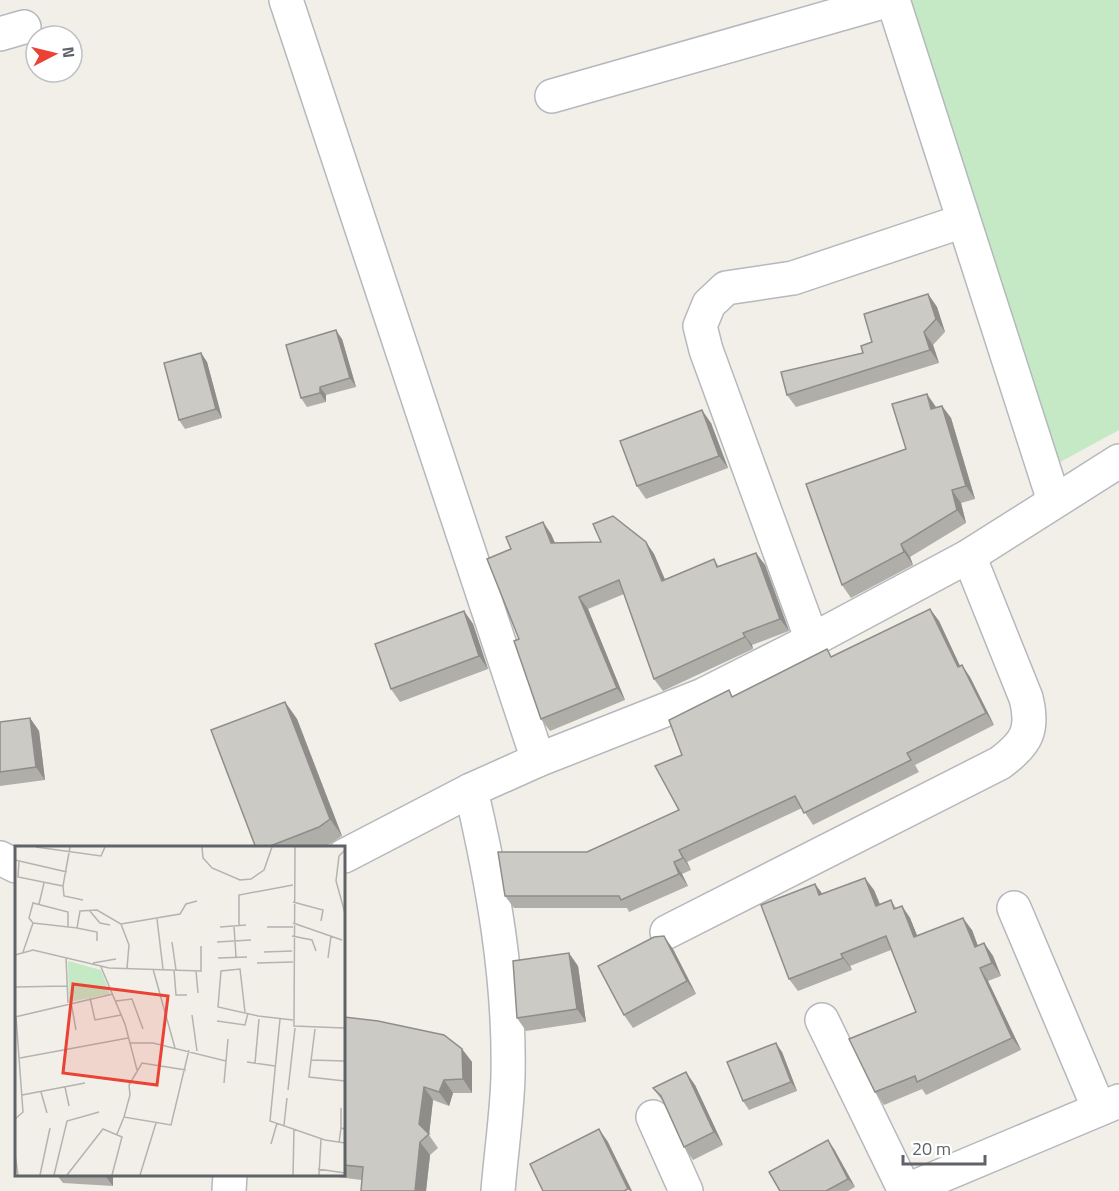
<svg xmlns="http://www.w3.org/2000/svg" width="1119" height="1191" font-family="'Titillium Web',sans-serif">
<rect width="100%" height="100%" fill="#f1efe8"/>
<path fill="#c5e8c5" d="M902 0H1119V430L1051 467Z"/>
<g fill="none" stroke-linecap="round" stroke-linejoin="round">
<defs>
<g id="minor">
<path d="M286 0 538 760"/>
<path d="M893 0 1054 501"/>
<path d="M0 34 24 27"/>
<path d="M552 96 890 0"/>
<path d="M812 640 706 350 700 326 709 304 726 288 793 278 963 221"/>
<path d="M471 790C493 884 510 979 508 1076 507 1114 501 1153 498 1191"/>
<path d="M344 856 471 790 538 760 703 695 812 640 969 556 1119 461"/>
<path d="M0 858 16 866"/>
<path d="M1014 908 1099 1109"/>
<path d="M667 932 1000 763C1027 743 1034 730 1026 698L969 556"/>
<path d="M822 1020 905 1191"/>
<path d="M653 1117 686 1191"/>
<path d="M229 1191 230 1174"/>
<path d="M905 1191 1119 1101"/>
</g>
</defs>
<use href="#minor" stroke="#b5b8bc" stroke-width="36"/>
<use href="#minor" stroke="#fff" stroke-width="33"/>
</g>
<g fill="#afaea9">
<path d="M928 294 937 307 945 332 933 345 939 363 796 407 787 395 863 353Z"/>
<path d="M342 339 356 387 326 395V402L307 407 301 398Z"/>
<path d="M201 353 207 362 222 418 185 429 179 420Z"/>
<path d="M942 406 951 418 975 499 961 503 966 523 910 557 913 565 851 598 842 585 906 449 936 407Z"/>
<path d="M711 423 728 468 646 499 637 486Z"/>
<path d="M543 522 551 534 555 543 646 542 654 554 665 579 714 559 719 567 756 553 765 565 789 631 752 645 753 649 663 691 654 679 624 594 588 609 625 700 550 731 541 719 511 549Z"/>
<path d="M930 609 939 621 960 666 970 677 994 725 915 765 919 772 813 825 802 808 687 862 691 870 682 874 688 886 629 912 627 908H514L505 896 587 852 679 810 682 755 734 696 832 656Z"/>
<path d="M464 611 473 624 488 669 400 702 391 689Z"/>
<path d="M285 702 297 719 342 836 330 844 320 848H256Z"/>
<path d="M30 718 39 731 45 780 0 786V722Z"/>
<path d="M815 884 822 894 874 890 880 904 891 900 896 908 902 906 910 918 917 936 972 930 978 946 984 943 993 956 1001 976 988 981 1021 1050 926 1095 922 1089 884 1105 875 1092 916 1012 891 950 850 966 852 970 798 991 789 979Z"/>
<path d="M673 949 696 994 633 1028 624 1015Z"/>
<path d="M578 966 586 1022 526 1031 517 1018Z"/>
<path d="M344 1017 462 1049 472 1062V1093H453L449 1106 433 1100 429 1135 438 1148 430 1155 426 1191H361L362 1180 312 1174H344Z"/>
<path d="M782 1052 797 1091 749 1110 743 1101Z"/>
<path d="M695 1085 723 1145 693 1160 684 1147 664 1103 653 1088Z"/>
<path d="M834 1149 855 1187 848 1191H780Z"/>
<path d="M56 1174H113V1186L63 1183Z"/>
</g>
<g fill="#8f8d8a">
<path d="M928 294 937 307 945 332 936 319Z"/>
<path d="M336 330 342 339 356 387 350 378Z"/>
<path d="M924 332 933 345 939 363 930 350Z"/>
<path d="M201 353 207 362 222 418 216 409Z"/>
<path d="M320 387 326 395V402L320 393Z"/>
<path d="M927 394 936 407 940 422 931 409Z"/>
<path d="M942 406 951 418 975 499 966 486Z"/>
<path d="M702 410 711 423 728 468 719 456Z"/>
<path d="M952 490 961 503 966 523 957 510Z"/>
<path d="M543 522 551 534 560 554 551 543Z"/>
<path d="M646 542 654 554 670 592 662 581Z"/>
<path d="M901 544 910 557 913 565 904 552Z"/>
<path d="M756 553 765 565 789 631 780 619Z"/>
<path d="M579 597 588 609 625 700 617 688Z"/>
<path d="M930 609 939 621 966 679 958 667Z"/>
<path d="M464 611 473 624 488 669 479 656Z"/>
<path d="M743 633 752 645 753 649 745 637Z"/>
<path d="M962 665 970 677 994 725 986 713Z"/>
<path d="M285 702 297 719 342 836 330 819Z"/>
<path d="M30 718 39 731 45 780 36 767Z"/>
<path d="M679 850 687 862 691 870 683 858Z"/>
<path d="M674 862 682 874 688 886 679 874Z"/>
<path d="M865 878 874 890 885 918 876 906Z"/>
<path d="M815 884 824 896 819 895Z"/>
<path d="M902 906 910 918 923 950 914 937Z"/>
<path d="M963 918 972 930 983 960 975 947Z"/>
<path d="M664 936 673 949 696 994 687 981Z"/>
<path d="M984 943 993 956 1001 976 992 963Z"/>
<path d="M569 953 578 966 586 1022 577 1009Z"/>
<path d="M841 954 850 966 852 970 843 958Z"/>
<path d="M980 968 988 981 1021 1050 1012 1038Z"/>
<path d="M776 1043 782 1052 797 1091 791 1082Z"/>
<path d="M462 1049 472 1062V1093L463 1079Z"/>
<path d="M686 1072 695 1085 723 1145 714 1132Z"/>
<path d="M444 1080 453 1093 449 1106 439 1092Z"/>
<path d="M424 1087 433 1100 429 1135 419 1124Z"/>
<path d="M599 1129 608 1142 632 1191H630L628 1189Z"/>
<path d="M828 1140 834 1149 855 1187 848 1179Z"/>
<path d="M420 1142 430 1155 426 1191H415Z"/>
<path d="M104 1174H113V1186Z"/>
</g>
<g fill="#cccac5" stroke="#8f8d8a" stroke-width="1.5">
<path d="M928 294 936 319 924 332 930 350 787 395 781 372 863 353 861 346 872 342 864 314Z"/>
<path d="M336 330 350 378 320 387V393L301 398 286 345Z"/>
<path d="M201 353 216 409 179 420 164 363Z"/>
<path d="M927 394 931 409 942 406 966 486 952 490 957 510 901 544 904 552 842 585 806 484 906 449 892 404Z"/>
<path d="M702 410 719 456 637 486 620 441Z"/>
<path d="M613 516 646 542 662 581 714 559 717 567 756 553 780 619 743 633 745 637 654 679 619 580 579 597 617 688 541 719 514 641 519 639 487 559 511 549 506 537 543 522 551 543 601 542 593 524Z"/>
<path d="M930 609 958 667 962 665 986 713 907 753 911 760 804 813 795 796 679 850 683 858 674 862 679 874 621 900 619 896H505L498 852H587L679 810 655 766 682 755 669 720 729 690 732 697 827 649 831 657Z"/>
<path d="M464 611 479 656 391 689 375 644Z"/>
<path d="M285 702 330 819 319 827 265 848H256L211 730Z"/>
<path d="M30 718 36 767 0 772V722Z"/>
<path d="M865 878 876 906 891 900 894 909 902 906 914 937 963 918 975 947 984 943 992 963 980 968 1012 1038 917 1082 915 1076 875 1092 849 1039 916 1012 886 936 841 954 843 958 789 979 761 905 815 884 819 895Z"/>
<path d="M664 936 687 981 624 1015 598 966 654 937Z"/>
<path d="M569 953 577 1009 517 1018 513 961Z"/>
<path d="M344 1017 378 1021 444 1035 462 1049 463 1079 444 1080 439 1092 424 1087 419 1124 429 1134 420 1142 415 1191H361L363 1167 344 1165Z"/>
<path d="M776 1043 791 1082 743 1101 727 1062Z"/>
<path d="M686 1072 714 1132 684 1147 661 1096 653 1088Z"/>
<path d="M599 1129 628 1189 624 1191H543L530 1164Z"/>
<path d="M828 1140 848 1179 826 1191H780L769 1172Z"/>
</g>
<g transform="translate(15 846)">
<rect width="330" height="330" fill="#f1efe8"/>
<path d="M53 115 86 124 95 148 54 156Z" fill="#c5e8c5"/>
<path fill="none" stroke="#b3b3b1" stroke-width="1.5" d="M21 1 86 10 90 1M187 1 188 12 197 22 225 34 236 33 249 24 257 1M280 1 279 180 330 182M330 4 324 10 321 35 330 67M0 14 52 26M4 15 3 31 48 40 55 1M48 40 49 50 68 54M278 56 308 64 306 75M24 58 29 37M74 64 85 77 95 79M142 73 148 123M18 77 62 82 65 65 82 64 106 78 114 99 112 122M18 77 14 72 18 57 53 66V81M278 77 327 94M106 78 165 68 171 58 182 55M219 80 221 111M224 80V49L278 39M205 81 231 79M252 81H278M62 82 82 86V95M277 90 297 94 301 105M157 96 161 124M202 96 236 94M8 106 18 77M249 106 277 105M0 109 18 104 94 122 186 125V100M51 111 53 157M203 112 232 111M313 112 316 90M78 117 101 113M242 117 278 116M86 121 110 178 122 224M138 123 160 202M159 124 161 149H172M181 125 183 147M0 141 52 140M75 152 80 174 106 169M101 155 117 153 128 183M56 156 61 184M230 166 225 123 206 125 203 161 243 170 278 174M177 169 182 205M0 171 98 148M265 173 255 275 310 294 330 297M202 175 230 179 233 167M300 183 294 231 330 235M115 197H138L211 215 209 237M5 212 113 192M296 214 330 215M211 215 213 193M232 216 260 220M240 217 244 173M50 241 54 260M273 244 280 182M26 246 32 267M7 249 70 237M109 271 115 249 114 239 127 217 171 224M0 273 8 266 1 171M269 279 272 252M326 282V262M102 288 109 271 156 279 174 204M324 297 326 282 330 283M256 298 262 277M0 308 3 329M303 323 330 327M25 329 35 282M39 329 52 275 84 266M52 329 88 283 107 291 97 329M125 329 141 277M278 329 279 283M304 329 306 293"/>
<path fill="#ea4335" fill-opacity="0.15" stroke="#ea4335" stroke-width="3" d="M58 138 153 150 142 239 48 227Z"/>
<rect width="330" height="330" fill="none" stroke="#5f6368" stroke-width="3"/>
</g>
<g transform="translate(54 54) rotate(83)"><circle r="28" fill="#ffffff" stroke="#bfc1c3" stroke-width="1.5"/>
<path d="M0-4.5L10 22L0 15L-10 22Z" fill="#ea4335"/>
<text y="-9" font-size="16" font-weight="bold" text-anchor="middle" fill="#5f6368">N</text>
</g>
<path d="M903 1155v9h82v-9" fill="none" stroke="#5f6368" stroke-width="3"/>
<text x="912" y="1155" font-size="18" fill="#5f6368" stroke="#ffffff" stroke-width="4.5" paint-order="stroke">20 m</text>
</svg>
